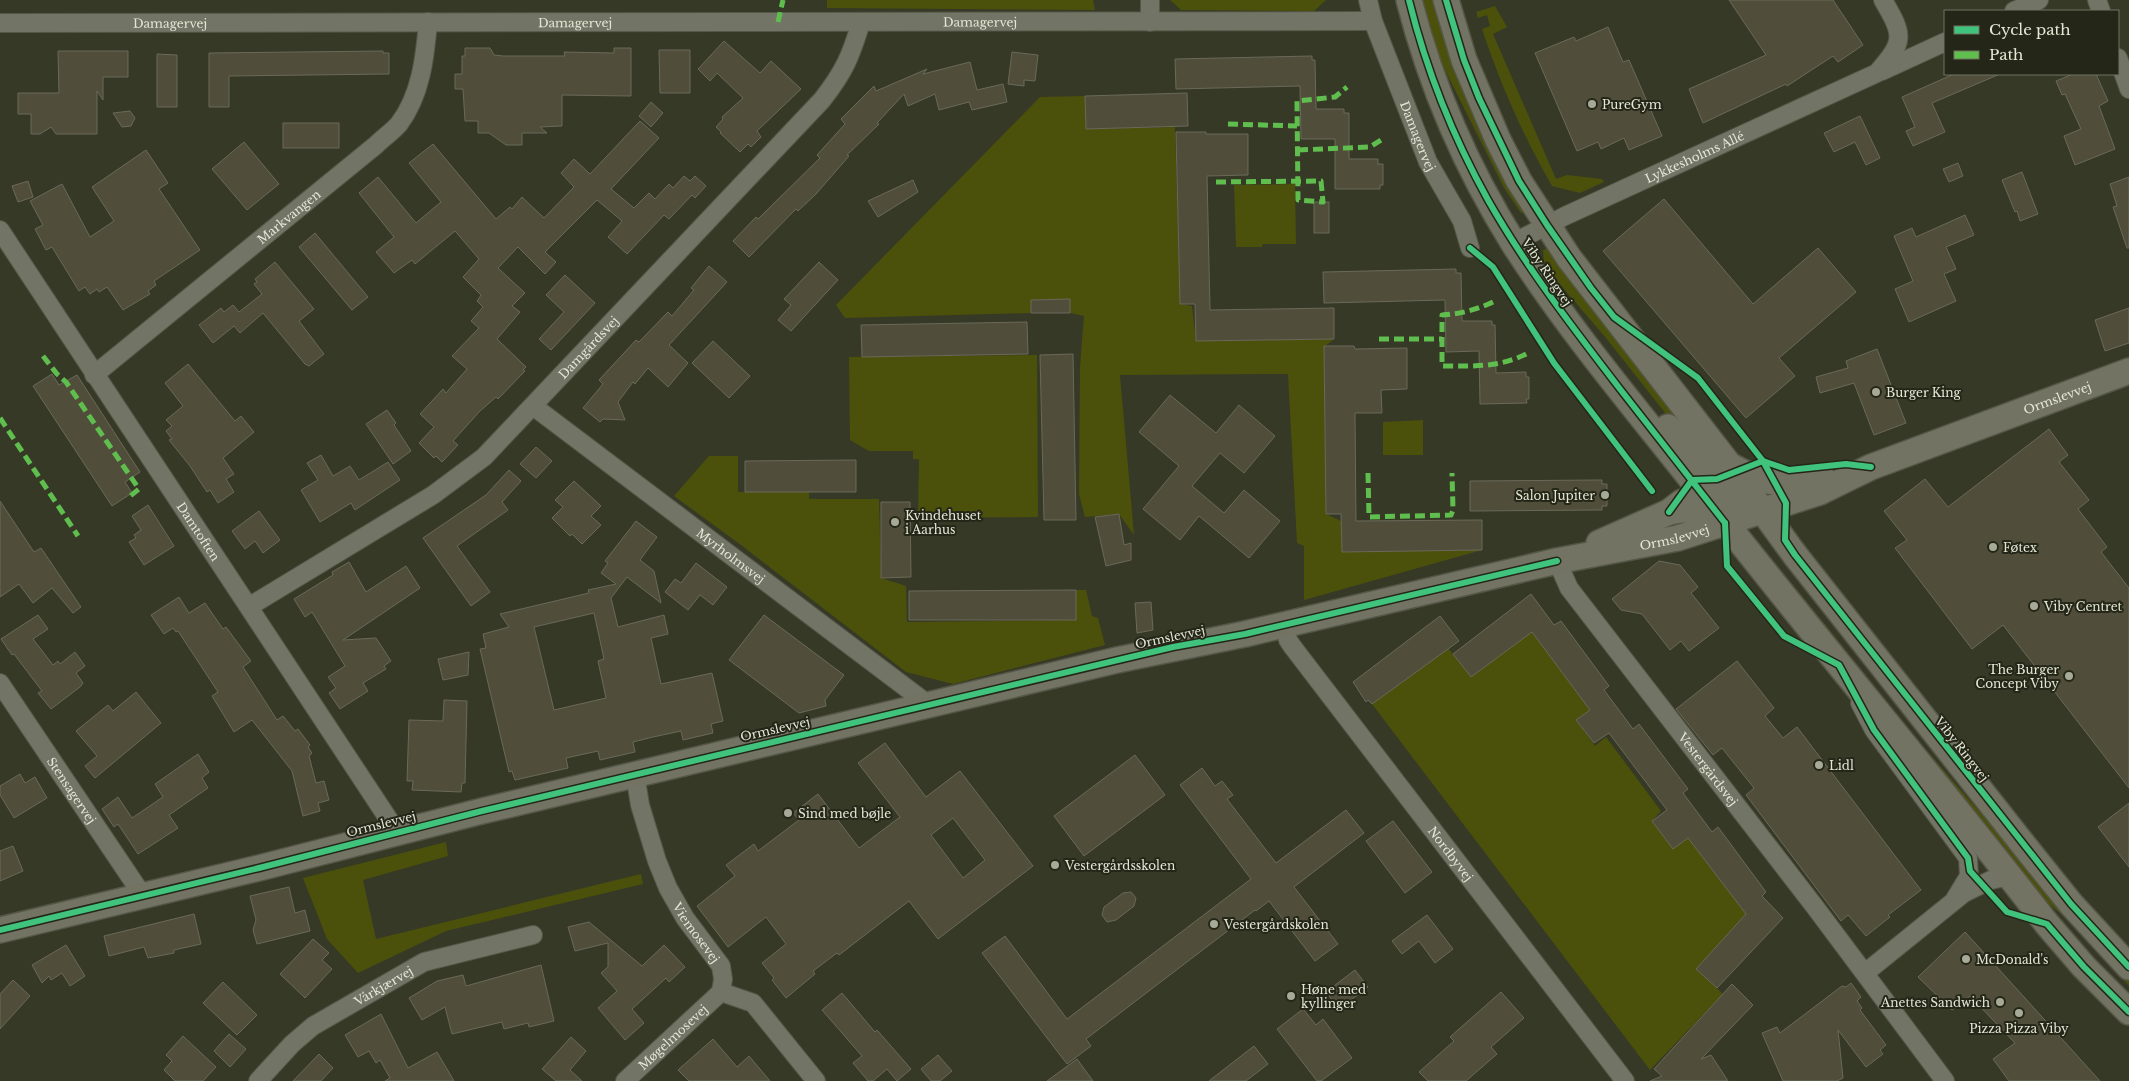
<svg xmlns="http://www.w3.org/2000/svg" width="2129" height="1081" font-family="'Libre Baskerville',serif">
<rect width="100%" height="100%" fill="#373927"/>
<g fill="#4b510a">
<path d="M827 0H1093L1095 10 827 8Z"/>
<path d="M1170 0H1326L1314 11 1181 10Z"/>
<path d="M1421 0H1434L1453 62 1508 184 1523 212 1521 213 1504 188 1438 56Z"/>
<path d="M1495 6 1507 27 1493 34 1556 179 1567 175 1602 179 1604 182 1580 193 1552 186C1523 136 1500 83 1482 29L1490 26 1487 15 1478 18 1476 12Z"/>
<path d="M1085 96 1086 129 1175 127 1180 304 1192 306 1196 341 1334 339 1324 347 1326 514 1341 521 1342 552 1482 550 1304 600V546L1297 543 1288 374 1120 375 1134 535 1119 514 1085 517 1079 494 1080 367 1084 316 1070 313V299L1031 300V313L845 318 836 305 1040 97Z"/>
<path d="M1295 184 1296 244H1263L1262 247H1236L1234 185Z"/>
<path d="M1547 248H1549L1705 454 1670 419 1606 338 1552 275 1544 263 1543 250Z"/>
<path d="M1037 355 1038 517 918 518 919 459H913V451H869L850 440 849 357Z"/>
<path d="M1423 420V455H1383V422Z"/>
<path d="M709 456H738V492H809V499H879L881 578 906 586 907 622 1076 620V590H1086L1092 616 1098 618 1105 645 953 684 906 672 741 545 674 496Z"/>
<path d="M1765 554 1797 590 1922 745 2090 940 2129 979V986L2065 917 2039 896Z"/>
<path d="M1532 632 1590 710 1576 720 1595 746 1606 737 1661 811 1652 821 1672 848 1688 838 1746 914 1696 969 1723 994 1650 1070 1372 704 1448 648 1471 677Z"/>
<path d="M446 842 448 856 363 880 376 939 641 874 643 884 446 931 358 973 327 939 303 878Z"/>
</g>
<g fill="#504e3b" stroke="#6a695a" fill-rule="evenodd">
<path d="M1729 0H1833L1863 45 1838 62 1833 56 1787 86 1786 84 1703 123 1689 89 1766 55Z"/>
<path d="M1608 27 1623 62 1629 60 1662 136 1629 150 1624 138 1601 149 1598 142 1577 151 1535 53 1574 37 1576 41Z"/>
<path d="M724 41 760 73 771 61 801 89 757 131 761 137 751 147 748 144 740 152 720 133 721 132 716 127 723 119 722 117 743 98 717 73 710 81 698 69Z"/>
<path d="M465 48H490L494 55 503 56H565L564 52 614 53V48H631V96L562 95V126L540 127 547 133H522V145H506L489 133H478V121H465L463 89H455V74H462V56H465Z"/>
<path d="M659 50H690V93H660Z"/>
<path d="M58 51H128V77H103V100L97 91V134H56L51 127 40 134H31V114H18V93H59Z"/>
<path d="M383 51V53H389V74L229 76V107H209V53Z"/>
<path d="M1012 52 1038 55 1035 81 1024 80V86L1008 84Z"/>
<path d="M157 54 177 55V107H157Z"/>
<path d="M1312 56V60H1315L1316 109H1344V113H1349V159H1378V164H1383V185H1380V189H1335V139H1301L1300 86 1176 89 1175 59Z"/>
<path d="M970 62 977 90 1003 84 1007 102 972 110 969 102 939 110 935 94 908 106 904 94 877 123 879 124 847 155 849 156 816 194 798 211 796 209 749 257 733 241 756 217 758 219 820 158 817 155 845 124 841 119 874 86 876 91 927 69 923 74Z"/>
<path d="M1954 74H2000L1932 103 1945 132 1913 146 1906 131 1915 127 1902 97Z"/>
<path d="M2073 74H2096L2108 101 2099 106 2115 149 2075 165 2064 136 2081 129 2065 94 2062 95 2056 81Z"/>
<path d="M1187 93 1188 126 1086 129 1085 96Z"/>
<path d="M651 102 663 113 651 127 639 116Z"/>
<path d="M130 111 135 118 131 126 122 127 113 113Z"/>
<path d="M1860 116 1880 158 1866 165 1855 142 1834 152 1824 133Z"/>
<path d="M640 121 659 138 611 189 634 208 649 193 655 199 669 184 673 188 684 176 690 181 695 176 706 186 695 198 692 195 669 219 664 215 627 254 608 237 622 221 597 200 545 252 556 262 545 274 518 247 498 268 525 293 512 306 520 312 497 339 526 367 523 370 525 371 498 399 496 397 480 411 453 441 458 445 442 462 436 456 434 458 419 443 434 427 420 414 443 389 446 393 467 369 452 356 479 328 471 321 483 307 477 301 481 295 463 277 479 259 455 231 415 264 412 260 394 273 376 252 394 237 359 193 378 177 416 223 441 202 409 163 433 144 496 219 510 207 512 209 522 197 544 218 574 187 561 173 574 159 590 174Z"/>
<rect x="283" y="123" width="56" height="25"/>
<path d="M1176 132H1206V134H1248V175L1207 176 1210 310 1334 308V339L1196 341 1195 304H1180Z"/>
<path d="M244 142 279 184 247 210 212 169Z"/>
<path d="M146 150 168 183 159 189 200 250 154 281 156 285 148 291 150 294 123 310 107 287 99 292 97 289 90 294 85 287 79 291 52 247 46 250 35 229 43 225 30 201 62 184 90 237 114 221 92 187Z"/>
<path d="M1958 163 1963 176 1949 182 1943 169Z"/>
<path d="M2022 172 2038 214 2020 221 2017 211 2015 212 2002 180Z"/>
<path d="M2129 177V248H2127L2113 207 2117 206 2110 184Z"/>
<path d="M913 180 918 192 878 217 868 201Z"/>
<path d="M28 181 33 197 18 202 12 186Z"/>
<path d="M1664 199 1753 304 1818 248 1856 292 1779 358 1795 376 1746 418 1603 251Z"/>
<rect x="1314" y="202" width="15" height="31"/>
<path d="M1965 215 1974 235 1946 247 1956 269 1944 274 1956 301 1909 322 1895 289 1913 281 1894 236 1912 228 1916 237Z"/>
<path d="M315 233 368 297 352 310 299 247Z"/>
<path d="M275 262 314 309 299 321 324 354 309 366 305 364 263 313 240 333 234 326 213 343 199 325 221 308 224 312 233 305 239 312 262 294 254 284 257 282 255 279Z"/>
<path d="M819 262 838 280 791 331 778 320 791 305 784 299Z"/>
<path d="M709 266 727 282 669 345 688 363 668 387 648 368 635 384 633 382 618 402 625 420 603 419 600 422 583 408 603 384 599 380 636 340 639 342 668 312 672 316 694 290 691 288Z"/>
<path d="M1456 269V273H1461L1462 321H1492V325H1495L1496 373 1526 372V377H1529V399H1526L1527 403 1480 404 1479 351 1446 352 1445 300 1324 303 1323 272Z"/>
<path d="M565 275 595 303 551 350 539 339 564 312 546 295Z"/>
<path d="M1070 299V313H1031V300Z"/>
<path d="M2129 308V343L2105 351 2095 320Z"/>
<path d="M1027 322 1028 354 862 357 861 325Z"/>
<path d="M713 341 750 376 729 398 692 363Z"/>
<path d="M1324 346H1354L1355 349 1407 348V389L1381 390 1382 413H1355L1356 521 1482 520V550L1342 552 1341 514H1326Z"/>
<path d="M1877 349 1906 423 1874 435 1854 383 1820 393 1816 377 1848 368 1846 361Z"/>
<path d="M1073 354 1076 520H1044L1040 355Z"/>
<path d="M188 364 235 421 241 416 254 432 223 458 234 474 226 479 234 492 218 503 210 490 207 492 190 466 169 440 172 439 166 431 172 426 166 420 183 406 165 383Z"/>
<path d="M52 374 59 385 77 375 140 472 125 482 132 493 112 506 33 386Z"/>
<path d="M1170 395 1216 433 1239 405 1275 436 1244 473 1220 453 1192 486 1224 513 1244 490 1280 521 1249 558 1199 516 1180 540 1143 509 1179 466 1139 432Z"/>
<path d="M387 410 396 423 394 425 411 451 393 464 366 424Z"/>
<path d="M2049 429 2068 455 2059 462 2089 500 2078 509 2107 547 2101 552 2129 588V788L2003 625 1972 649 1895 548 1907 540 1884 511 1925 479 1948 507Z"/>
<path d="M536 447 552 461 536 478 520 464Z"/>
<path d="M321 455 333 476 350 466 359 480 388 462 400 480 355 510 351 503 320 522 301 490 318 480 307 463Z"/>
<path d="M856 460V492H745V461Z"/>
<path d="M509 470 521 481 502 502 508 510 457 546 490 592 471 606 423 538 486 495Z"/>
<path d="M1602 480V484H1607V506H1602V510L1470 511V481Z"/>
<path d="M574 481 601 506 591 516 601 525 582 544 572 534 570 536 552 518 563 507 555 500Z"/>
<path d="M0 501 34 552 41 548 81 607 73 613 52 588 33 603 19 584 0 597Z"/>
<path d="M881 502H910L911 577 881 578Z"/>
<path d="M148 505 174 546 144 565 129 542 136 538 134 535 141 530 132 516Z"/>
<path d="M259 511 280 540 263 553 255 541 245 549 232 531Z"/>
<path d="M1119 514 1124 545 1131 543V560L1106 566 1095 517Z"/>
<path d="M636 521 657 537 640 560 654 571 661 603 627 577 611 598 618 627 664 615 668 634 651 638 661 684 712 673 723 721 711 724 713 733 683 740 681 731 653 737 633 742 635 752 600 760 598 751 566 758 568 768 515 780 512 771 509 772 480 649 486 648 483 634 509 627 500 614 589 593 588 590 616 584 601 573 608 563 605 561ZM594 613 604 659 598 661 606 698 554 710 534 627Z"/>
<path d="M1659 561 1680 565 1698 587 1691 593 1719 628 1689 651 1681 641 1670 650 1642 614 1621 610 1612 599Z"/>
<path d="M349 562 366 592 406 566 420 588 343 640 376 638 391 661 384 666 386 669 363 683 368 691 340 709 329 693 336 688 328 677 345 666 312 612 305 617 294 599 333 575 332 572Z"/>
<path d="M696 563 727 587 713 605 700 595 688 610 665 592 675 579 681 583Z"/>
<path d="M1076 590V620H909V591Z"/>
<path d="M1531 594 1554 625 1561 621 1609 686 1604 690 1633 729 1639 724 1688 789 1683 793 1712 832 1718 827 1766 892 1762 896 1783 918 1717 988 1696 969 1746 914 1688 838 1673 849 1652 821 1667 810 1609 733 1594 743 1576 720 1590 710 1532 632 1471 677 1453 654Z"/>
<path d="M179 597 189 613 205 603 223 629 226 627 251 661 243 667 277 720 283 716 295 731 298 729 310 745 308 747 312 753 309 756 316 783 324 781 329 800 318 803 320 811 303 816 292 771 252 720 234 732 212 696 218 692 178 631 176 632 173 628 164 634 151 615Z"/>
<path d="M1151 602 1153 630 1137 633 1135 603Z"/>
<path d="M38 615 48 629 33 639 53 665 58 661 60 664 75 652 85 666 76 673 83 683 80 687 51 709 38 693 42 691 14 654 12 655 1 639Z"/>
<path d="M764 615 844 675 825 700 826 706 799 713 729 660Z"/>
<path d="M1440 616 1459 641 1372 704 1368 700 1366 702 1353 682Z"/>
<path d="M469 652 468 675 443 680 438 659Z"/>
<path d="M1737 661 1774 708 1765 716 1783 738 1797 727 1921 890 1888 915 1890 917 1866 936 1848 915 1841 921 1746 795 1754 788 1722 748 1713 755 1676 709Z"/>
<path d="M136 692 161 723 95 778 85 766 97 756 76 731 108 705 113 711Z"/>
<path d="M444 700 467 701 465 783H462L461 792 412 790 413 781H407L409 720 443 721Z"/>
<path d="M885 743 926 797 960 771 1033 866 938 939 909 901 839 955 837 953 813 971 815 974 786 998 772 980 774 978 762 963 786 944 766 917 728 947 697 906 735 876 726 865 754 844 758 851 799 820 793 813 818 794 859 848 900 817 858 763ZM953 818 985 860 963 878 931 835Z"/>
<path d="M198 754 209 772 202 778 208 788 169 815 178 828 138 854 118 824 114 827 102 809 118 797 132 818 163 797 155 784Z"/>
<path d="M1135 755 1165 795 1084 856 1054 816Z"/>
<path d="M1202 768 1215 786 1222 781 1233 795 1227 799 1276 863 1346 810 1364 833 1294 887 1338 944 1315 961 1269 901 1256 911 1255 910 1086 1039 1091 1046 1067 1064 982 953 1005 936 1067 1019 1251 879 1180 785Z"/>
<path d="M20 774 25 783 35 777 47 798 14 818 0 795V786Z"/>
<path d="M2129 803V867L2098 827Z"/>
<path d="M1393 821 1432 872 1405 893 1366 841Z"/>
<path d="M13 846 23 871 0 881V851Z"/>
<path d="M289 887 295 913 305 910 310 931 257 944 253 930 256 920 250 896Z"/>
<path d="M1131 892 1136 898 1134 906 1116 920 1107 922 1102 915 1104 907 1123 893Z"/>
<path d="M194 914 201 944 174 950V953L148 958 144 947 109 956 104 936Z"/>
<path d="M1427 915 1453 949 1435 963 1419 941 1402 954 1392 941Z"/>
<path d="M589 922 642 966 664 945 685 967 669 982 666 978 632 1009 644 1023 625 1040 598 1008 617 991 601 973 608 967V943L575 951 568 927Z"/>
<path d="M1965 932 2005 976 2100 1081H2009L1993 1059 2015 1043 1970 996 1952 1010 1918 977Z"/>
<path d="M313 939 329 953 322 960 332 969 305 998 280 974Z"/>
<path d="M66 945 85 976 70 986 62 973 51 980 49 976 42 983 32 965Z"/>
<path d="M541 965 554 1021 529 1027 528 1023 504 1029 502 1022 452 1034 445 1007 422 1020 409 998 437 981 463 975 466 986Z"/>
<path d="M1355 970 1368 987 1339 1009 1326 992Z"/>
<path d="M13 980 30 996 0 1029V994Z"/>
<path d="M223 982 257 1015 237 1035 203 1003Z"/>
<path d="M1851 983 1861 997 1857 1001 1862 1008 1860 1010 1886 1045 1880 1050 1883 1054 1866 1067 1838 1030 1843 1078 1837 1081H1783L1762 1033 1777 1027 1780 1033 1842 986 1846 987Z"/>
<path d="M1732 984 1753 1005 1701 1059 1711 1055 1728 1081H1650L1662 1076 1654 1069Z"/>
<path d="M1501 992 1524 1018 1491 1047 1497 1054 1466 1081H1428L1419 1072 1454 1041 1450 1037Z"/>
<path d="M842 993 875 1032 877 1030 911 1069 897 1081 887 1069 873 1081H868L853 1063 862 1056 822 1010Z"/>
<path d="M1303 1009 1316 1025 1323 1019 1352 1058 1321 1081H1317L1277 1029Z"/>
<path d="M381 1014 408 1068 437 1052 454 1081H385L390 1078 380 1060 376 1063 369 1051 358 1057 345 1035Z"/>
<path d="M229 1034 246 1049 230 1067 214 1051Z"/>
<path d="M183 1036 216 1067 203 1081H175L164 1070 172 1061 166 1055Z"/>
<path d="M571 1037 586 1051 570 1070 582 1081H556L542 1069Z"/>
<path d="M713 1039 737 1067 749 1056 770 1081H689L678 1070Z"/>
<path d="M1254 1046 1268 1064 1246 1081H1209Z"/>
<path d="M319 1054 333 1068 321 1081H293Z"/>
<path d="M938 1055 952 1071 940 1081H931L921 1069Z"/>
<path d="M1077 1059 1093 1081H1047Z"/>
</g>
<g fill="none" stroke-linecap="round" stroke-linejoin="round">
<defs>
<g id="street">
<path d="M1150 0V22"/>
<path id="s1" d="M1368 0 1373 21 1428 162 1462 221 1470 248"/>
<path d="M2097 0 2101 11"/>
<path d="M2014 11 2039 0"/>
<path id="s2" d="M0 23 1373 21"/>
<path d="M2118 58 2129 89"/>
<path d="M1882 71 1945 42"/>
<path id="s3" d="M0 230 397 832"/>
<path id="s4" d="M1513 243 1565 216 1877 73C1905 41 1904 36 1883 0"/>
<path id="s5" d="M94 375 376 145C383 138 392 132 399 124 421 95 425 57 428 22"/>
<path id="s6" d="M533 406 929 705"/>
<path id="s7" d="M1557 561 1569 588 1815 907 1945 1081"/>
<path id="s8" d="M250 606 433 495 484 457 822 100C844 72 851 56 861 22"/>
<path id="s9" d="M1284 623 1288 640 1292 646 1625 1081"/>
<path id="s10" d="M0 683 143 896"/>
<path d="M1860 703 1874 730 1968 858 1969 876 1955 899"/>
<path id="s11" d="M635 774 640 805 657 861 668 888 685 918 721 966 723 979 721 992"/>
<path d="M1865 973 1964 893 1991 880 2010 876"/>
<path d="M721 992 753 1003 816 1081"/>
<path id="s12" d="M258 1081 292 1044 313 1026 424 962 533 935"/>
<path id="s13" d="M625 1081 721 992"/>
</g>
<g id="secondary">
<path d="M1409 0C1431 86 1467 169 1514 244 1567 327 1631 403 1692 480 1808 630 1931 774 2047 924L2084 967 2129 1012"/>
<path d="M1446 0 1464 60 1498 140 1519 181 1569 258 1730 466 1795 555 2026 848 2071 904 2129 967"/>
<path d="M1668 427 1742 502"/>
<path d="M1731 466C1766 486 1783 485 1822 477"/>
<path d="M1669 512C1689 508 1706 508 1725 517"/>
<path d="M1599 543 1669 512 1682 502"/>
<path id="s14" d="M0 930 259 868 482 811 1117 660 1245 634 1557 561 1678 538 1820 492 1871 467 2129 371"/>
</g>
</defs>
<use href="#street" stroke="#555746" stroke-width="20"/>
<use href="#secondary" stroke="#555746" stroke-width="28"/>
<use href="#street" stroke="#727465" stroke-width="18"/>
<use href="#secondary" stroke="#737364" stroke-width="25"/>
<g stroke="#5fbe4e" stroke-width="5" stroke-dasharray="10 5" stroke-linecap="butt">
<path d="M778 22 783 0"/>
<path d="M1228 124 1297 126"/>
<path d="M1298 150 1370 147 1381 140"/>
<path d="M1216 182 1321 181 1323 202 1298 200 1297 101 1335 97 1347 87"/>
<path d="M1493 302C1476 310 1460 314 1442 315V366C1472 366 1500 368 1528 353"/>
<path d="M1379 339H1442"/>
<path d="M43 356 57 374 66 382 139 489 129 497"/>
<path d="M0 418 78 536"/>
<path d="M1368 473 1369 517 1451 515 1453 510 1452 473"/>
</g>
<defs>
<g id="cycleway">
<path d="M1409 0C1426 69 1453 137 1488 200 1526 267 1573 328 1620 389 1655 433 1690 478 1725 523"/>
<path d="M1446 0 1464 60 1479 98 1519 181 1547 225 1591 288 1614 317 1698 378 1763 461 1786 503 1785 540 1795 555 2071 904 2129 967"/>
<path d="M1470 248 1493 267 1554 363 1652 491"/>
<path d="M1669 512 1692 480 1717 479 1763 461 1789 470 1846 464 1871 467"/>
<path d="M1725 523 1727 566 1784 636 1839 665 1874 730 1968 858 1970 871 2007 912 2047 924 2084 967 2129 1012"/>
<path d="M0 930 259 868 482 811 1173 647 1245 634 1557 561"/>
</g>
</defs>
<use href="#cycleway" stroke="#242617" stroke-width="9"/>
<use href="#cycleway" stroke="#40c37c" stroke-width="6"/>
</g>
<g fill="#a7aa97" stroke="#242617" stroke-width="2">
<circle cx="1592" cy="104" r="5"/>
<circle cx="1876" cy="392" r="5"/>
<circle cx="1605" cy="495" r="5"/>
<circle cx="895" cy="522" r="5"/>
<circle cx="1993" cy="547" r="5"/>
<circle cx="2034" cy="606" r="5"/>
<circle cx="2069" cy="676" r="5"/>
<circle cx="1819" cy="765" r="5"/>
<circle cx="788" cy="813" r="5"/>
<circle cx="1055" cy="865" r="5"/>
<circle cx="1214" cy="924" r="5"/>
<circle cx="1966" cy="959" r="5"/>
<circle cx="1291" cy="996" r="5"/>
<circle cx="2000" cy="1002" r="5"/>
<circle cx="2019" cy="1013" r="5"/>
</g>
<g text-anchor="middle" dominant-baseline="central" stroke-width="4" stroke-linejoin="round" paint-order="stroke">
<g font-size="12" fill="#e3e7d3" stroke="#242617">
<text stroke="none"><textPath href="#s2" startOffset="170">Damagervej</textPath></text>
<text stroke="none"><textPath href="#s2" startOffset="575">Damagervej</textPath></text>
<text stroke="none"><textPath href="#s2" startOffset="980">Damagervej</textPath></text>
<text stroke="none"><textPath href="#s1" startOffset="145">Damagervej</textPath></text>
<text stroke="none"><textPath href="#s4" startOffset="201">Lykkesholms Allé</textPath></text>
<text stroke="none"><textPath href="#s5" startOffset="251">Markvangen</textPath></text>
<text transform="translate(1547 272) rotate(56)">Viby Ringvej</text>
<text stroke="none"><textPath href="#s8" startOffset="429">Damgårdsvej</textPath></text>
<text stroke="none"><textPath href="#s14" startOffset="2128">Ormslevvej</textPath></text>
<text stroke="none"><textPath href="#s3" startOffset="361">Damtoften</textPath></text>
<text stroke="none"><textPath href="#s14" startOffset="1720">Ormslevvej</textPath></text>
<text stroke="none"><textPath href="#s6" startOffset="248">Myrholmsvej</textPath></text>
<text transform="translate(1170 637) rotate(-12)">Ormslevvej</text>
<text transform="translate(775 729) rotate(-13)">Ormslevvej</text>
<text transform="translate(1962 749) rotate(52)">Viby Ringvej</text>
<text stroke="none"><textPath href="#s7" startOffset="258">Vestergårdsvej</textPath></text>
<text stroke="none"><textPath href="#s10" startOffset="129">Stensagervej</textPath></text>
<text transform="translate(381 824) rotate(-14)">Ormslevvej</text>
<text stroke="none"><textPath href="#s9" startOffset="286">Nordbyvej</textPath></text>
<text stroke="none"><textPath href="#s11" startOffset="172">Viemosevej</textPath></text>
<text stroke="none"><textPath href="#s12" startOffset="159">Vårkjærvej</textPath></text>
<text stroke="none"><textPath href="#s13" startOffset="65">Møgelmosevej</textPath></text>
</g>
<g font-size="12" fill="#e3e7d3" stroke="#242617" text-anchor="start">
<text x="1602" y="104">PureGym</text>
<text x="1886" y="392">Burger King</text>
<text x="1595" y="495" text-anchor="end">Salon Jupiter</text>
<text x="905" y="515">Kvindehuset<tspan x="905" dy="14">i Aarhus</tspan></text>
<text x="2003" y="547">Føtex</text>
<text x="2044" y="606">Viby Centret</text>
<text x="2059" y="669" text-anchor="end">The Burger<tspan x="2059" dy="14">Concept Viby</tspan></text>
<text x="1829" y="765">Lidl</text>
<text x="798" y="813">Sind med bøjle</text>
<text x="1065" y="865">Vestergårdsskolen</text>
<text x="1224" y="924">Vestergårdskolen</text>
<text x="1976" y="959">McDonald's</text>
<text x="1301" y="989">Høne med<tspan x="1301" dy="14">kyllinger</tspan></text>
<text x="1990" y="1002" text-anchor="end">Anettes Sandwich</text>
<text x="2019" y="1028" text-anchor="middle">Pizza Pizza Viby</text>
</g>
</g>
<rect x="1944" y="10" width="175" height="65" fill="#242617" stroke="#707362"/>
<rect x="1954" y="26" width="25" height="8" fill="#40c37c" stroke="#707362"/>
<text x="1989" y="35" font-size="15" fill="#e3e7d3">Cycle path</text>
<rect x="1954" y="51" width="25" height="8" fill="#5fbe4e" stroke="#707362"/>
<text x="1989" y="60" font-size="15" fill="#e3e7d3">Path</text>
</svg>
